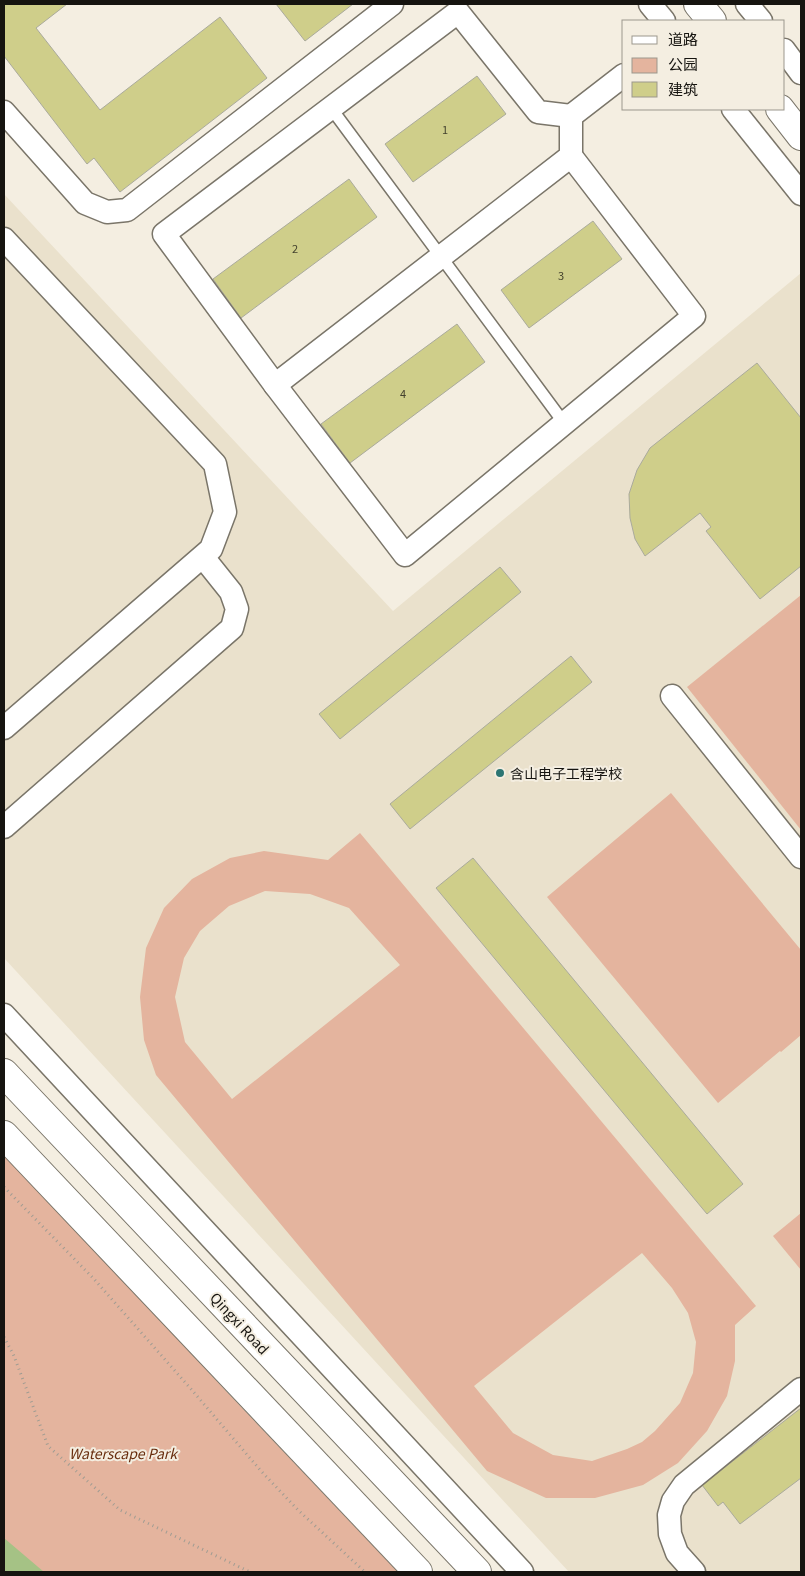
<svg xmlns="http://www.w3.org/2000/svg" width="805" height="1576" font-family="Georgia,'Noto Sans SC',serif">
<rect width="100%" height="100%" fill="#f4eee1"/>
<path fill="#eae1cc" d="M4 194 393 611 801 273V1572H569L4 958Z"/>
<g fill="#e4b49e" fill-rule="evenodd">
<path d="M801 595V830L687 687Z"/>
<path d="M671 793 801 950V1035L781 1052 780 1051 718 1103 547 897Z"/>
<path d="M360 833 756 1306 735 1325V1361L727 1396 707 1431 678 1463 643 1485 595 1498H546L487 1471 156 1075 144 1040 140 997 146 948 164 908 192 879 230 858 264 851 328 860ZM265 891 310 894 349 908 400 965 232 1099 185 1042 175 997 184 958 200 931 229 906ZM642 1253 672 1288 688 1313 696 1342 693 1373 680 1403 655 1431 642 1442 627 1449 592 1461 553 1455 513 1433 474 1386Z"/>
<path d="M4 1152 227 1392 398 1572H4Z"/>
<path d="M801 1213V1270L773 1236Z"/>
</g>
<path fill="#a5c285" d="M4 1538 44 1572H4Z"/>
<g fill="#cfce8a" stroke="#aaaa9c">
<path d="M4 4H67L36 28 100 110 220 17 267 78 120 192 94 158 87 164 4 56Z"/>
<path d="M276 4H353L305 41Z"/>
<path d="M477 76 506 114 413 182 385 144Z"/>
<path d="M349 179 377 217 241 318 213 279Z"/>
<path d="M593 221 622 259 529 328 501 290Z"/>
<path d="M457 324 485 362 350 463 321 424Z"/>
<path d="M757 363 801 418V566L760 599 706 531 711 527 700 513 645 556 635 539 630 518 629 494 637 470 650 448Z"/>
<path d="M500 567 521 592 340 739 319 714Z"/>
<path d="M571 656 592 682 410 829 390 804Z"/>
<path d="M473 858 743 1184 707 1214 436 888Z"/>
<path d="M801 1408V1478L740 1524 723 1502 718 1506 702 1485Z"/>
</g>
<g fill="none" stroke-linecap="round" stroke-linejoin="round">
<defs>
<path id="lane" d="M331 108 564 423"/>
<g id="street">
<path d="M650 4 664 21"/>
<path d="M747 4 761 21"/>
<path d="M784 50 801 73"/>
<path d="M733 109 801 194"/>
<path d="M4 112 85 203 107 212 127 210 392 4"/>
<path d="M571 156 694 316 405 555 275 385 164 234 458 12 538 112 571 116"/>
<path d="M4 239 215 464 225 512 211 549 4 728"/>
<path d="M275 385 571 156V116L624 75"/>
<path d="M672 696 801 857"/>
<path d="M4 827 232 628 237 609 231 592 203 557"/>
<path d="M4 1015 522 1572"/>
<path d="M694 1572 677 1553 670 1534 669 1515 673 1501 684 1485 801 1389"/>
</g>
<g id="secondary">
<path d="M698 4 712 21"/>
<path d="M780 109 801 136"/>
<path d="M4 1073 477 1572"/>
<path d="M4 1135 418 1572"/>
</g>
</defs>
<use href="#lane" stroke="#7a7569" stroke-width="14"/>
<use href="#street" stroke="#7a7569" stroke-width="25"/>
<use href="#secondary" stroke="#7a7569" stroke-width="30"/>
<g stroke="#a09c92" stroke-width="3" stroke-dasharray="1 4" stroke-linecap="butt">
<path d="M4 1187 94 1279 191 1389 261 1471 298 1510 365 1572"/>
<path d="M4 1337 14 1356 48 1446 120 1510 250 1572"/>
</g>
<use href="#lane" stroke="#fff" stroke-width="11"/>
<use href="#street" stroke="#fff" stroke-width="22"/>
<use href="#secondary" stroke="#fff" stroke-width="28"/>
</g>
<circle fill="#2c7572" stroke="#f4eee1" stroke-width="2" cx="500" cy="773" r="5"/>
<g text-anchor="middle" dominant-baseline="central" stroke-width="4" stroke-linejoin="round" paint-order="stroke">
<g font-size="11" fill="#44422e">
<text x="445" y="129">1</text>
<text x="295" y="248">2</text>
<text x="561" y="275">3</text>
<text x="403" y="393">4</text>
</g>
<g font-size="14" fill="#161410" stroke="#f4eee1" text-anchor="start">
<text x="510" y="773">含山电子工程学校</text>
</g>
<g font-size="14" fill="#161410" stroke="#f4eee1">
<text transform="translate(240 1323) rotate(47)">Qingxi Road</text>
</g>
<g font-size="14" font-style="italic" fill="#682d0d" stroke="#f4eee1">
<text x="123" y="1453">Waterscape Park</text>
</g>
</g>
<rect width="805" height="1576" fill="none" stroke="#161410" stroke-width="10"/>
<rect x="622" y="20" width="162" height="90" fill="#f4eee1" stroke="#9b978d"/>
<rect x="632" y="36" width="25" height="8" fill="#ffffff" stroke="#9b978d"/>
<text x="668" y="45" font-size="15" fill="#161410">道路</text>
<rect x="632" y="58" width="25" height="15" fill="#e4b49e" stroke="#9b978d"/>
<text x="668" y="70" font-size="15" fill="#161410">公园</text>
<rect x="632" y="82" width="25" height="15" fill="#cfce8a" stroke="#9b978d"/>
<text x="668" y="95" font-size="15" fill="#161410">建筑</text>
</svg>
